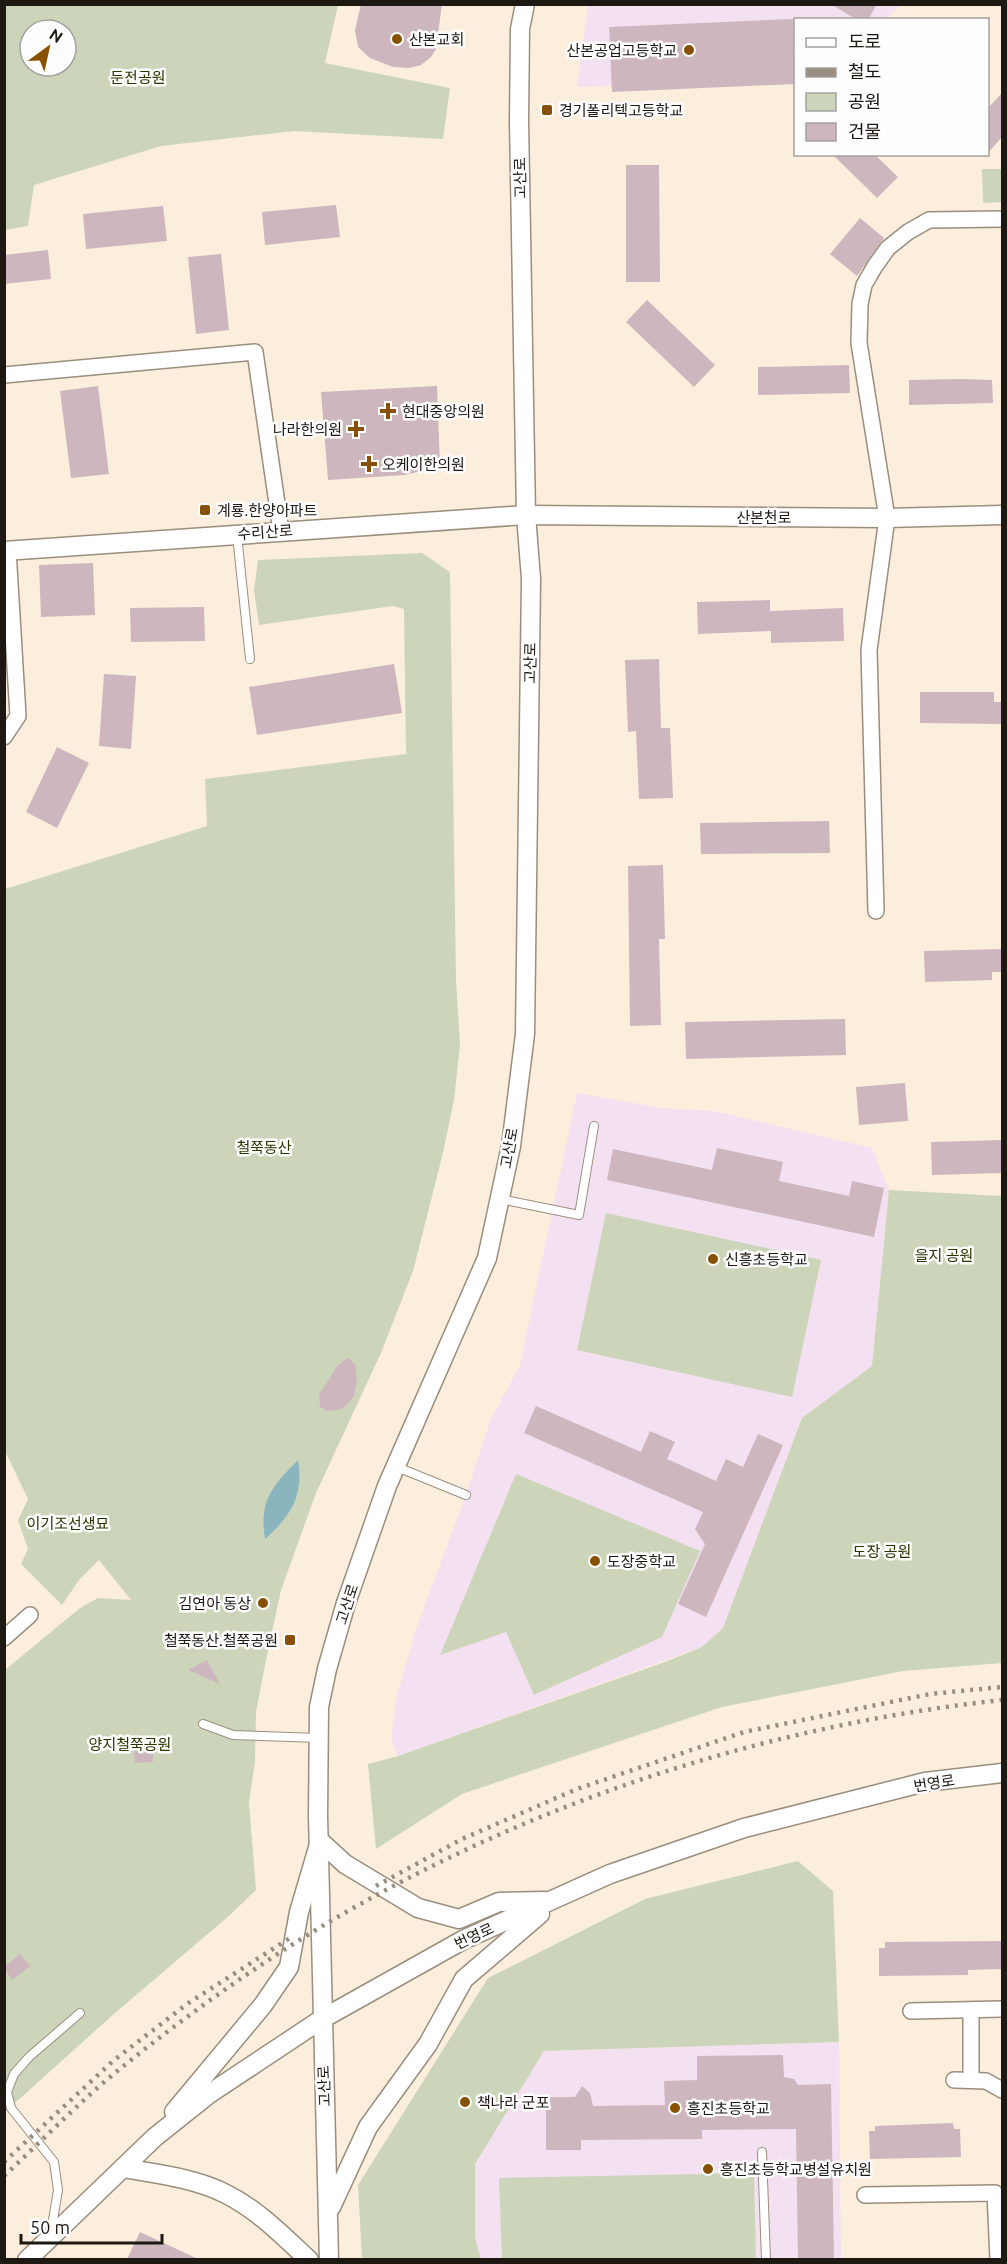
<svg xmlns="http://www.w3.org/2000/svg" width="1007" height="2264" font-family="Ubuntu,'Noto Sans KR',sans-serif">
<rect width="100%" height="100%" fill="#fceedd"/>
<g fill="#f3e0f0">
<path d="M588 5H900L886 19 796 20 795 80 577 87Z"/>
<path d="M577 1093 662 1108 714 1111 872 1148 889 1190 872 1366 802 1418 723 1628 702 1647 398 1756 391 1739 396 1699 416 1629 466 1495 490 1421 520 1365Z"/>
<path d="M839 2042 841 2259H481L475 2237V2164L544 2051Z"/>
</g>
<g fill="#ccd5ba" fill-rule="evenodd">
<path d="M5 4 338 5 325 63 450 88 443 139 294 131 161 146 34 185 28 226 5 230ZM30 30H66V66H30Z"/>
<path d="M982 169H1002V202L983 203Z"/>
<path d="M422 553 450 572 456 980 460 1045 454 1100 442 1157 413 1271 381 1353 316 1493 281 1590 267 1655 256 1712 255 1762 249 1802 256 1890 230 1915 115 2013 5 2112V1670L80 1608 98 1598 131 1600 99 1560 79 1580 62 1605 21 1564 28 1549 18 1520 28 1499 5 1451V889L207 826 205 779 406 754 404 609 393 606 259 625 254 590 258 560Z"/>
<path d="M889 1190 1002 1196V1663L903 1671 722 1707 462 1794 376 1849 368 1764 398 1756 665 1662 702 1647 723 1628 802 1418 872 1366Z"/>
<path d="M606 1213 821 1260 792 1397 577 1350Z"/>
<path d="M516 1474 700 1551 662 1637 534 1695 506 1632 440 1655Z"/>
<path d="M798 1861 833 1891 839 2042 544 2051 475 2164V2237L481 2259H362L358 2185 488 1978 645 1899Z"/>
<path d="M754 2173 756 2259H502L499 2178Z"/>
</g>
<path fill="#8ab4be" d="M298 1460C304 1495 291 1516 265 1539 259 1500 272 1487 298 1460Z"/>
<g fill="#cdb6be">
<path d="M361 4H442L436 49 431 57 421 65 409 68 393 67 370 58 358 47 355 30Z"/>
<path d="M831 4H877L868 20H857Z"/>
<path d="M793 19 795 84 612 92 609 27Z"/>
<path d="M1002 93V137L987 154V109Z"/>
<path d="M832 154H874L898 177 877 198Z"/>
<path d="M626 165H659L660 282H626Z"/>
<path d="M336 205 340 237 265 245 262 212Z"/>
<path d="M163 206 167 241 86 249 83 214Z"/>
<path d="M860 218 884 238 857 276 830 254Z"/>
<path d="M48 250 51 279 4 284V255Z"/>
<path d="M221 254 229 330 196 334 188 257Z"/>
<path d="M647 300 715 365 694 387 626 322Z"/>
<path d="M849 365 850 393 758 395V367Z"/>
<path d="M961 379 992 380 993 403 909 405V380Z"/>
<path d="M98 386 109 474 71 478 60 391Z"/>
<path d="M437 386 440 466 405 475 328 480 321 392Z"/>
<path d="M93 563 95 615 41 617 39 565Z"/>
<path d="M770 600V611L843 608 844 641 771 643V631L698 634 697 602Z"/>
<path d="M204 607 205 641 131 642 130 608Z"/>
<path d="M659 659 661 728H670L673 798 639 799 636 731 628 732 625 660Z"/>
<path d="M394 664 402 713 257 735 249 687Z"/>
<path d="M104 674 136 676 131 749 99 746Z"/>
<path d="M920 692H994V702H1002V724L920 723Z"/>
<path d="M57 747 89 763 57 828 26 812Z"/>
<path d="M829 821 830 853 701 854 700 823Z"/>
<path d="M663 865 665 939H659L661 1025 630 1026 628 866Z"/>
<path d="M1002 949V972H992V980L925 982 924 951Z"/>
<path d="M845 1019 846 1055 686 1059 685 1022Z"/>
<path d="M905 1083 908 1121 859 1125 856 1087Z"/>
<path d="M1002 1140V1173L932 1175 931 1142Z"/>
<path d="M717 1148 783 1162 779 1181 849 1196 852 1181 884 1188 874 1237 607 1180 613 1149 712 1170Z"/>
<path d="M348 1358 355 1364 357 1381 354 1397 342 1409 327 1411 320 1407 319 1395 338 1365Z"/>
<path d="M536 1406 641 1452 650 1431 675 1442 667 1459 716 1481 726 1459 743 1467 758 1434 783 1445 706 1617 678 1604 705 1544 695 1529 703 1512 524 1433Z"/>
<path d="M207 1660 220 1684 188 1670Z"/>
<path d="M153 1746V1762L135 1763 134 1747Z"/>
<path d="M1002 1941V1969L968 1970V1975L879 1976V1948H885V1942Z"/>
<path d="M20 1954 30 1966 12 1980 4 1967Z"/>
<path d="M783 2055 784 2077 794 2079 798 2085 831 2084 834 2259H798L796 2129 702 2130V2139L581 2140V2150H546V2097H575L582 2086 590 2093 593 2106 665 2105 664 2081 697 2080V2056Z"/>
<path d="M953 2123 954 2129H960L961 2157 870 2159 869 2131H875V2126Z"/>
<path d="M140 2232 198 2259H127Z"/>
</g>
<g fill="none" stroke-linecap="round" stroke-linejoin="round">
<defs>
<g id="service">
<path d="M237 535 250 659"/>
<path d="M500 1199 579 1215 594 1126"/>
<path d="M397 1467 466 1495"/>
<path d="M203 1724 233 1735 319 1738"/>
<path d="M762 2152 766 2260"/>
<path d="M51 2232 58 2190 54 2162 11 2108 7 2092 14 2074 29 2057 80 2013"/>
</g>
<g id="minor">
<path d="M4 375 255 352 281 531"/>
<path d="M4 737 18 716 8 550"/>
<path d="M876 911 869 650 887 518 859 343 860 304 864 285 875 266 888 248 908 232 929 220 1002 219"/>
<path d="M4 1638 30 1615"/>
<path d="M971 2010V2079"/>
<path d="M911 2011 1002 2009"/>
<path d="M954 2080 986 2081 1002 2090"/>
<path d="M865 2195 995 2193 998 2260"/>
</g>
<g id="tertiary">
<path d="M4 551 526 515 887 518 1002 515"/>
<path d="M174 2112 263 2005 289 1967 299 1912 320 1841 345 1864 418 1908 459 1919 499 1902 545 1901"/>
<path d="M123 2168C157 2174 195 2178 226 2194 258 2210 283 2236 309 2260"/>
<path d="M331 2207 368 2127 428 2044 464 1979 540 1914"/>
<path d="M27 2260 155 2137 209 2094 322 2019 463 1940 610 1874 744 1828 925 1782 1002 1773"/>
<path d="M329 2260 318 1816 319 1707 327 1669 346 1603 387 1486 487 1258 511 1146 525 1034 531 579 526 515 519 121 520 29 525 4"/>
</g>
</defs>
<use href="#service" stroke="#9a8e7e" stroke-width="10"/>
<use href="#minor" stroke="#9a8e7e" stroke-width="18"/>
<use href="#tertiary" stroke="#9a8e7e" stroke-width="21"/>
<use href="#service" stroke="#fff" stroke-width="8"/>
<use href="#minor" stroke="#fff" stroke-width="15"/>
<use href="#tertiary" stroke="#fff" stroke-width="18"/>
<g stroke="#978d81" stroke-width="4.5" stroke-dasharray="3 6" stroke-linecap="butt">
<path d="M376 1886 462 1839 577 1789 744 1732 930 1694 1002 1687"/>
<path d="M4 2162 113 2061 187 2004 293 1936"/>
<path d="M4 2176C43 2140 80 2101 121 2068 197 2007 279 1949 364 1902 559 1793 780 1724 1002 1700"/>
</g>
</g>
<g fill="#875100" stroke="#fdfdfd" stroke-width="2">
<circle cx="397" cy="39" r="6"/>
<circle cx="689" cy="50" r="6"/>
<rect x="541" y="104" width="12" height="12" rx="3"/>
<path d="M385 402h6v6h6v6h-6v6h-6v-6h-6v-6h6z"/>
<path d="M353 420h6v6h6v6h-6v6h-6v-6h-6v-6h6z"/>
<path d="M366 455h6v6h6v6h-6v6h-6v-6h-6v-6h6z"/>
<rect x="199" y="504" width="12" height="12" rx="3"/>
<circle cx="713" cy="1259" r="6"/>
<circle cx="595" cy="1561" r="6"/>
<circle cx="263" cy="1603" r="6"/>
<rect x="284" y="1634" width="12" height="12" rx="3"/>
<circle cx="465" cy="2102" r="6"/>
<circle cx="675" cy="2108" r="6"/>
<circle cx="708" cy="2169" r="6"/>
</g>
<g text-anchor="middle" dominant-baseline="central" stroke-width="5" stroke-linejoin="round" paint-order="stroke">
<g font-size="15" fill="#1d1812" stroke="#fdfdfd" text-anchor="start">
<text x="409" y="39">산본교회</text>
<text x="677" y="50" text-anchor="end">산본공업고등학교</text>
<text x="559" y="110">경기폴리텍고등학교</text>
<text x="402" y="411">현대중앙의원</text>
<text x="342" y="429" text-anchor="end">나라한의원</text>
<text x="382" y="464">오케이한의원</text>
<text x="217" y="510">계룡.한양아파트</text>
<text x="725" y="1259">신흥초등학교</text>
<text x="607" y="1561">도장중학교</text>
<text x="251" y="1603" text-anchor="end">김연아 동상</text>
<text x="278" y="1640" text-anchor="end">철쭉동산.철쭉공원</text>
<text x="477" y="2102">책나라 군포</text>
<text x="687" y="2108">흥진초등학교</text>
<text x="720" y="2169">흥진초등학교병설유치원</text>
</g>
<g font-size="15" fill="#2a3600" stroke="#fdfdfd">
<text x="138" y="77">둔전공원</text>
<text x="264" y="1147">철쭉동산</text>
<text x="944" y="1255">을지 공원</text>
<text x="68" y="1523">이기조선생묘</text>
<text x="882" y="1551">도장 공원</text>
<text x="130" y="1744">양지철쭉공원</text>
</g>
<g font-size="15" fill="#1d1812" stroke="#fdfdfd">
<text transform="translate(520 178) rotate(-91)">고산로</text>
<text x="764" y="517">산본천로</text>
<text transform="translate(265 532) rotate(-4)">수리산로</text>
<text transform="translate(530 663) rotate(-89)">고산로</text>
<text transform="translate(509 1148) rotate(-80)">고산로</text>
<text transform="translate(347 1604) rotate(-72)">고산로</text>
<text transform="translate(934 1783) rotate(-9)">번영로</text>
<text transform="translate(474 1936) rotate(-25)">번영로</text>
<text transform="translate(324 2086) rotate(-92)">고산로</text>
</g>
</g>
<rect width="1007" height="2264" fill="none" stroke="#1d1812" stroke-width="12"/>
<rect x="794" y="18" width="195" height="138" fill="#fdfdfd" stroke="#a3a19f" stroke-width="1.5"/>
<rect x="806" y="38" width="30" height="9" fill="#ffffff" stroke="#a3a19f" stroke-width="1.5"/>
<text x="848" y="48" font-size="18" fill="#1d1812">도로</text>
<rect x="806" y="68" width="30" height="9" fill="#978d81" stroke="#a3a19f" stroke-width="1.5"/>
<text x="848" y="78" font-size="18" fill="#1d1812">철도</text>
<rect x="806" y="93" width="30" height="18" fill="#ccd5ba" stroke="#a3a19f" stroke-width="1.5"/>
<text x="848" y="108" font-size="18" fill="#1d1812">공원</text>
<rect x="806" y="123" width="30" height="18" fill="#cdb6be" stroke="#a3a19f" stroke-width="1.5"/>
<text x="848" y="138" font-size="18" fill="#1d1812">건물</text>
<g transform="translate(48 48) rotate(33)"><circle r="28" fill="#fdfdfd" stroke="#a3a19f" stroke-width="1.5"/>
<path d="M0-4.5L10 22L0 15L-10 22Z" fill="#875100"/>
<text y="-9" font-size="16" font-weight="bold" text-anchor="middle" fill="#1d1812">N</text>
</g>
<path d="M21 2234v9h141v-9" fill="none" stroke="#1d1812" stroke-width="3"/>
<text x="30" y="2234" font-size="18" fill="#1d1812" stroke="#fdfdfd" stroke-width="4.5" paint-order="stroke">50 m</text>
</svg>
